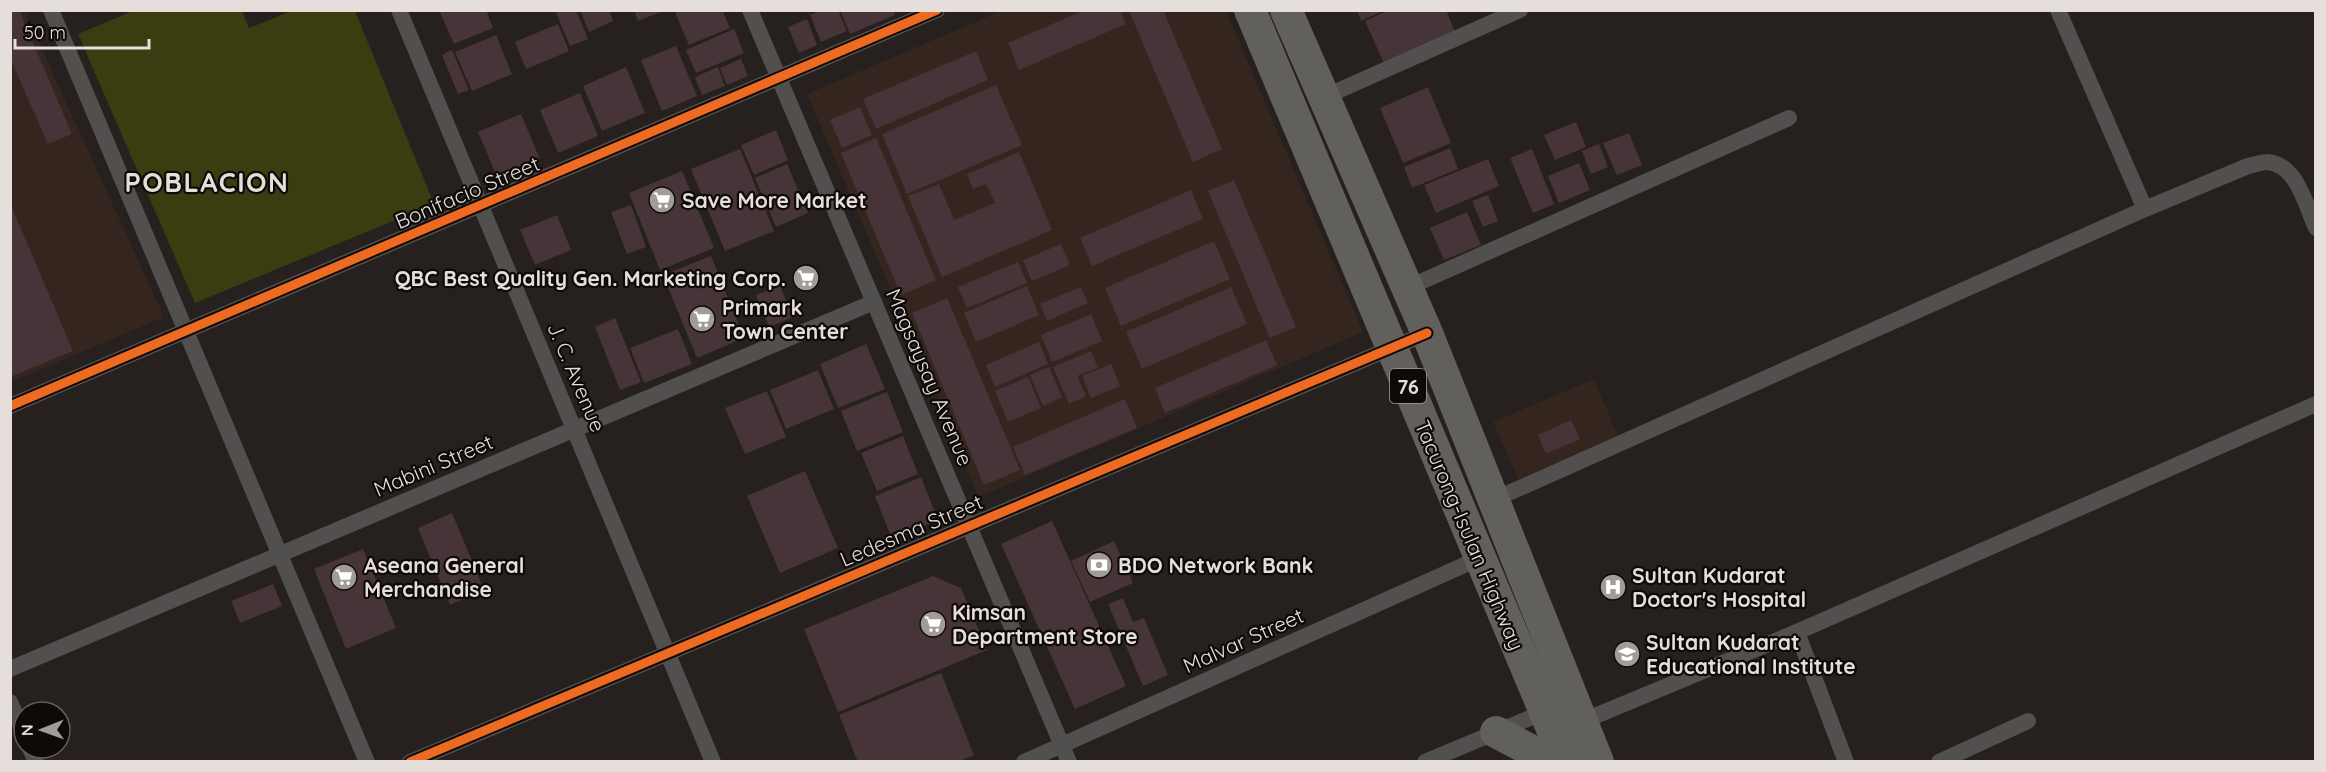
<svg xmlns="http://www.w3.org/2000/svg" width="2326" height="772" font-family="Quicksand,sans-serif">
<rect width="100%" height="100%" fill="#26201e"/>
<g fill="#35251f">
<path d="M24 10 164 317 11 382 10 11Z"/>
<path d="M1001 11H1226L1363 332 979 497 807 94Z"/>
<path d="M1594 379 1618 436 1518 479 1493 422Z"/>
</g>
<path fill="#3b3d10" d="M133 11H242L249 28 292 11H355L434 204 195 303 78 34Z"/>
<g fill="#473438">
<path d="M10 10H19L72 134 48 144 10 58Z"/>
<path d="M439 10H486L493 28 454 44Z"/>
<path d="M555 10H576L588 39 570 46Z"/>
<path d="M580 10H609L613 21 589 32Z"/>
<path d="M634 10H663V11L638 21Z"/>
<path d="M674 10H722L730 28 689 45Z"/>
<path d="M821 10H838L847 31 821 42 810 15Z"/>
<path d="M840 10H893L895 15 850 34Z"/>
<path d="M1085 10H1120L1126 24 1019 70 1008 43Z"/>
<path d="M1136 10H1163L1222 149 1193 162 1130 13Z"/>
<path d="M1357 10H1386L1361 21Z"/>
<path d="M1389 10H1446L1455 32 1384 63 1365 21Z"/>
<path d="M807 19 817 45 799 53 788 27Z"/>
<path d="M558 24 569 51 526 69 515 42Z"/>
<path d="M734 29 744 53 696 73 686 50Z"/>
<path d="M496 35 512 74 472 91 455 52Z"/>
<path d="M676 46 697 96 662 111 641 60Z"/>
<path d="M452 50 469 90 458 94 442 55Z"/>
<path d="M976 51 988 80 876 129 863 99Z"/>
<path d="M741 59 748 76 727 85 720 68Z"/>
<path d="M626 67 645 113 602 131 583 86Z"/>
<path d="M718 67 725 86 702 95 695 77Z"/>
<path d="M996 85 1022 145 907 194 882 134Z"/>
<path d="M1428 87 1451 143 1403 163 1380 108Z"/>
<path d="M580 93 598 136 558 153 540 110Z"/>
<path d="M860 107 872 135 842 148 830 120Z"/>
<path d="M521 114 540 159 497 177 478 132Z"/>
<path d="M1576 122 1586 147 1555 160 1544 135Z"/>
<path d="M776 130 788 160 754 175 741 145Z"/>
<path d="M1629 133 1642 165 1617 175 1603 143Z"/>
<path d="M876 138 936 280 901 295 841 153Z"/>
<path d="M1599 144 1608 167 1591 174 1582 151Z"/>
<path d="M1450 148 1458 169 1412 188 1404 167Z"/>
<path d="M740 149 774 231 725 251 691 169Z"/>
<path d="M1532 149 1554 204 1533 213 1510 158Z"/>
<path d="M1019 152 1052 230 942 277 908 196 939 184 954 220 995 203 986 184 973 189 967 174Z"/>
<path d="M1488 159 1499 186 1436 213 1424 185Z"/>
<path d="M1579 163 1590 190 1559 203 1548 176Z"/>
<path d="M787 164 808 213 776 227 755 178Z"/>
<path d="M682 171 714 248 660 270 629 193Z"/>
<path d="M1234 180 1296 327 1270 338 1208 191Z"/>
<path d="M1191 190 1203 219 1092 266 1080 238Z"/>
<path d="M1488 195 1498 221 1483 227 1472 201Z"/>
<path d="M10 203 73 351 10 377Z"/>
<path d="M631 205 646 247 627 254 611 212Z"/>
<path d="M1467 212 1481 245 1444 260 1430 228Z"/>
<path d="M557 215 571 250 535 265 520 230Z"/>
<path d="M1214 241 1230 279 1121 326 1105 288Z"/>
<path d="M1061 244 1070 265 1032 281 1023 260Z"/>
<path d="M711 256 744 338 697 358 663 275Z"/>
<path d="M1018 262 1027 283 967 308 958 287Z"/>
<path d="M780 286 793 317 769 327 756 295Z"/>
<path d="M1027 286 1039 315 976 342 964 313Z"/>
<path d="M1081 287 1088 303 1047 321 1040 304Z"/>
<path d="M1231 287 1247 324 1142 369 1126 332Z"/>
<path d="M947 298 1020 470 984 485 912 313Z"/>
<path d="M1091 314 1102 341 1052 362 1041 335Z"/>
<path d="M615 318 641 382 620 390 595 327Z"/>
<path d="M678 329 692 364 644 383 630 348Z"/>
<path d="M1266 340 1277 365 1165 413 1155 388Z"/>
<path d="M1039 342 1048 364 995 387 986 365Z"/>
<path d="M866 344 885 389 838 408 820 364Z"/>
<path d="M1091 351 1098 368 1077 376 1086 396 1069 404 1053 367Z"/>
<path d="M1111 364 1120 386 1091 398 1082 376Z"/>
<path d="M1049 367 1062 397 1043 406 1030 375Z"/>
<path d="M818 370 834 409 786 429 770 390Z"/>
<path d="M1028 377 1041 408 1008 422 995 391Z"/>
<path d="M767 391 786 437 745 454 725 408Z"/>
<path d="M887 392 903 432 857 451 841 411Z"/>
<path d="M1125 399 1137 428 1025 475 1013 447Z"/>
<path d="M1571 420 1580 439 1546 454 1538 435Z"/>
<path d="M903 436 918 474 877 491 861 453Z"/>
<path d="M805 471 838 548 780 573 747 496Z"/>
<path d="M921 477 938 520 892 539 875 496Z"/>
<path d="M452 513 484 590 450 605 418 528Z"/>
<path d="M1052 521 1126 686 1075 709 1001 544Z"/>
<path d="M1114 541 1133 583 1090 602 1071 561Z"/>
<path d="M363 549 396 628 346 649 314 569Z"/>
<path d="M933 576 961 588 987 650 838 712 804 629Z"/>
<path d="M273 584 282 606 240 623 231 601Z"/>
<path d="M1123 598 1133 622 1144 618 1168 675 1143 686 1108 604Z"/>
<path d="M941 673 974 755 957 762H858L839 715Z"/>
</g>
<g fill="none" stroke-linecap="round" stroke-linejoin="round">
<g stroke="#52504e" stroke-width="16">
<path d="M51 10 367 762"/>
<path d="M399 10 713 762"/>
<path d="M750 10 1069 762"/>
<path d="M2058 10 2145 209"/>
<path d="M1324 97 1520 10"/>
<path d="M1407 288 1789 118"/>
<path d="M10 406 937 10"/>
<path d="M1493 500 2145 209 2248 166C2254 165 2261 162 2267 162 2297 164 2305 204 2316 228"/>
<path d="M1797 632 1846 762"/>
<path d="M10 669 874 302"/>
<path d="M10 702 24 733"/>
<path d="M1583 721 1797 632 2316 404"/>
<path d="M30 748 36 762"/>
<path d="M410 762 1427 333"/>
<path d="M1024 762 1480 558"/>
<path d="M1425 762 1544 712"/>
<path d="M1939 762 2028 721"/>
</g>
<g stroke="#62605d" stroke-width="32">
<path d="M1250 10 1566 762"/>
<path d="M1286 10 1427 333 1598 762"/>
<path d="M1496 732 1553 762"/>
</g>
<defs>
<g id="cycleway">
<path d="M10 406 937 10"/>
<path d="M410 762 1427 333"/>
</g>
</defs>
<use href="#cycleway" stroke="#0e0a08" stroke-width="13"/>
<use href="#cycleway" stroke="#ed6a23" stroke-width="9"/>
</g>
<defs>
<symbol id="supermarket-disc" viewBox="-11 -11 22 22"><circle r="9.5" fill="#a29c99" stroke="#0e0a08"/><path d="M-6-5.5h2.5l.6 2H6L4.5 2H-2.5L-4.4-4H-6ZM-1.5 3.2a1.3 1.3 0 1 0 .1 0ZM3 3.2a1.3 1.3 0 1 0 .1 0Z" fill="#fff"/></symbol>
<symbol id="bank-disc" viewBox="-11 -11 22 22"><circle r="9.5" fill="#a29c99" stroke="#0e0a08"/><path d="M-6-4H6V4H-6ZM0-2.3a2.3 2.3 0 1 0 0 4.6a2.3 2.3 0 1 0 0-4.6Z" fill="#fff"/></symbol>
<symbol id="hospital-disc" viewBox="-11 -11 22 22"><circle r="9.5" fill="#a29c99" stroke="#0e0a08"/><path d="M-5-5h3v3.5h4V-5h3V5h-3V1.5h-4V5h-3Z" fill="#fff"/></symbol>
<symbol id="school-disc" viewBox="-11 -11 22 22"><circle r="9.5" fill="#a29c99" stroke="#0e0a08"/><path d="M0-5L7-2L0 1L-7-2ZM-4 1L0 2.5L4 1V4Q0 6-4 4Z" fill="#fff"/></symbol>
</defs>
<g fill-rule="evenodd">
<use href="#supermarket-disc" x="647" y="185" width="30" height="30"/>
<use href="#supermarket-disc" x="791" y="263" width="30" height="30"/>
<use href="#supermarket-disc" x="687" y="304" width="30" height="30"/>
<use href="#bank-disc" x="1084" y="550" width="30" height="30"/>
<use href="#supermarket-disc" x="329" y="562" width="30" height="30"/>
<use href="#hospital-disc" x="1598" y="572" width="30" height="30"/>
<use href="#supermarket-disc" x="918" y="609" width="30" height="30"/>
<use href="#school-disc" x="1612" y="639" width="30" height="30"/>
</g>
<g text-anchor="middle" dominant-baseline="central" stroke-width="4.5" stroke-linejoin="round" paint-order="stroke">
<rect fill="#0e0a08" stroke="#a49e9c" stroke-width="1.5" x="1390" y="369" width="36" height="34" rx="4.5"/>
<g font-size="20" font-weight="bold" fill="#e5dedb">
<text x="1408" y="386">76</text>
</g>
<g font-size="21" fill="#e5dedb" stroke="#0e0a08">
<text transform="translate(467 192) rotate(-23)">Bonifacio Street</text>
<text transform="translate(577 377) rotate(67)">J. C. Avenue</text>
<text transform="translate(930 377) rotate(67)">Magsaysay Avenue</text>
<text transform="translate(433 465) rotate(-23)">Mabini Street</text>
<text transform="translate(911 530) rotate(-23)">Ledesma Street</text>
<text transform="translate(1470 535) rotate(67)">Tacurong-Isulan Highway</text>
<text transform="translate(1243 640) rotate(-24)">Malvar Street</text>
</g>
<g font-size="21" font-weight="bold" fill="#e5dedb" stroke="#0e0a08" text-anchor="start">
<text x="682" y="200">Save More Market</text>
<text x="786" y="278" text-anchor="end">QBC Best Quality Gen. Marketing Corp.</text>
<text x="722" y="307">Primark<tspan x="722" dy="24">Town Center</tspan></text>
<text x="364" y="565">Aseana General<tspan x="364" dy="24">Merchandise</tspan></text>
<text x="1118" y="565">BDO Network Bank</text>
<text x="1632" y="575">Sultan Kudarat<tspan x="1632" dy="24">Doctor's Hospital</tspan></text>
<text x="952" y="612">Kimsan<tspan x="952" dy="24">Department Store</tspan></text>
<text x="1646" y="642">Sultan Kudarat<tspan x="1646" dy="24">Educational Institute</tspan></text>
</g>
<g font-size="27" font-weight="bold" letter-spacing="1.5" fill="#e5dedb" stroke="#0e0a08">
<text x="207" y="182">POBLACION</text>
</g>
</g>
<rect width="2326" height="772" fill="none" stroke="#e5dedb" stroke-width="24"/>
<g transform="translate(42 730) rotate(269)"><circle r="28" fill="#0e0a08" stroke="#645f5c" stroke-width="1.5"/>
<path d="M0-4.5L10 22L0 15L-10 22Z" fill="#a29c99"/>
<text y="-9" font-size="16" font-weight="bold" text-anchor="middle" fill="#e5dedb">N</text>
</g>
<path d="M15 39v9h134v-9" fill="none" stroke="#e5dedb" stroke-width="3"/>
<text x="24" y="39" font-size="18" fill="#e5dedb" stroke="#0e0a08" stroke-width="4.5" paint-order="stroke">50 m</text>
</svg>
